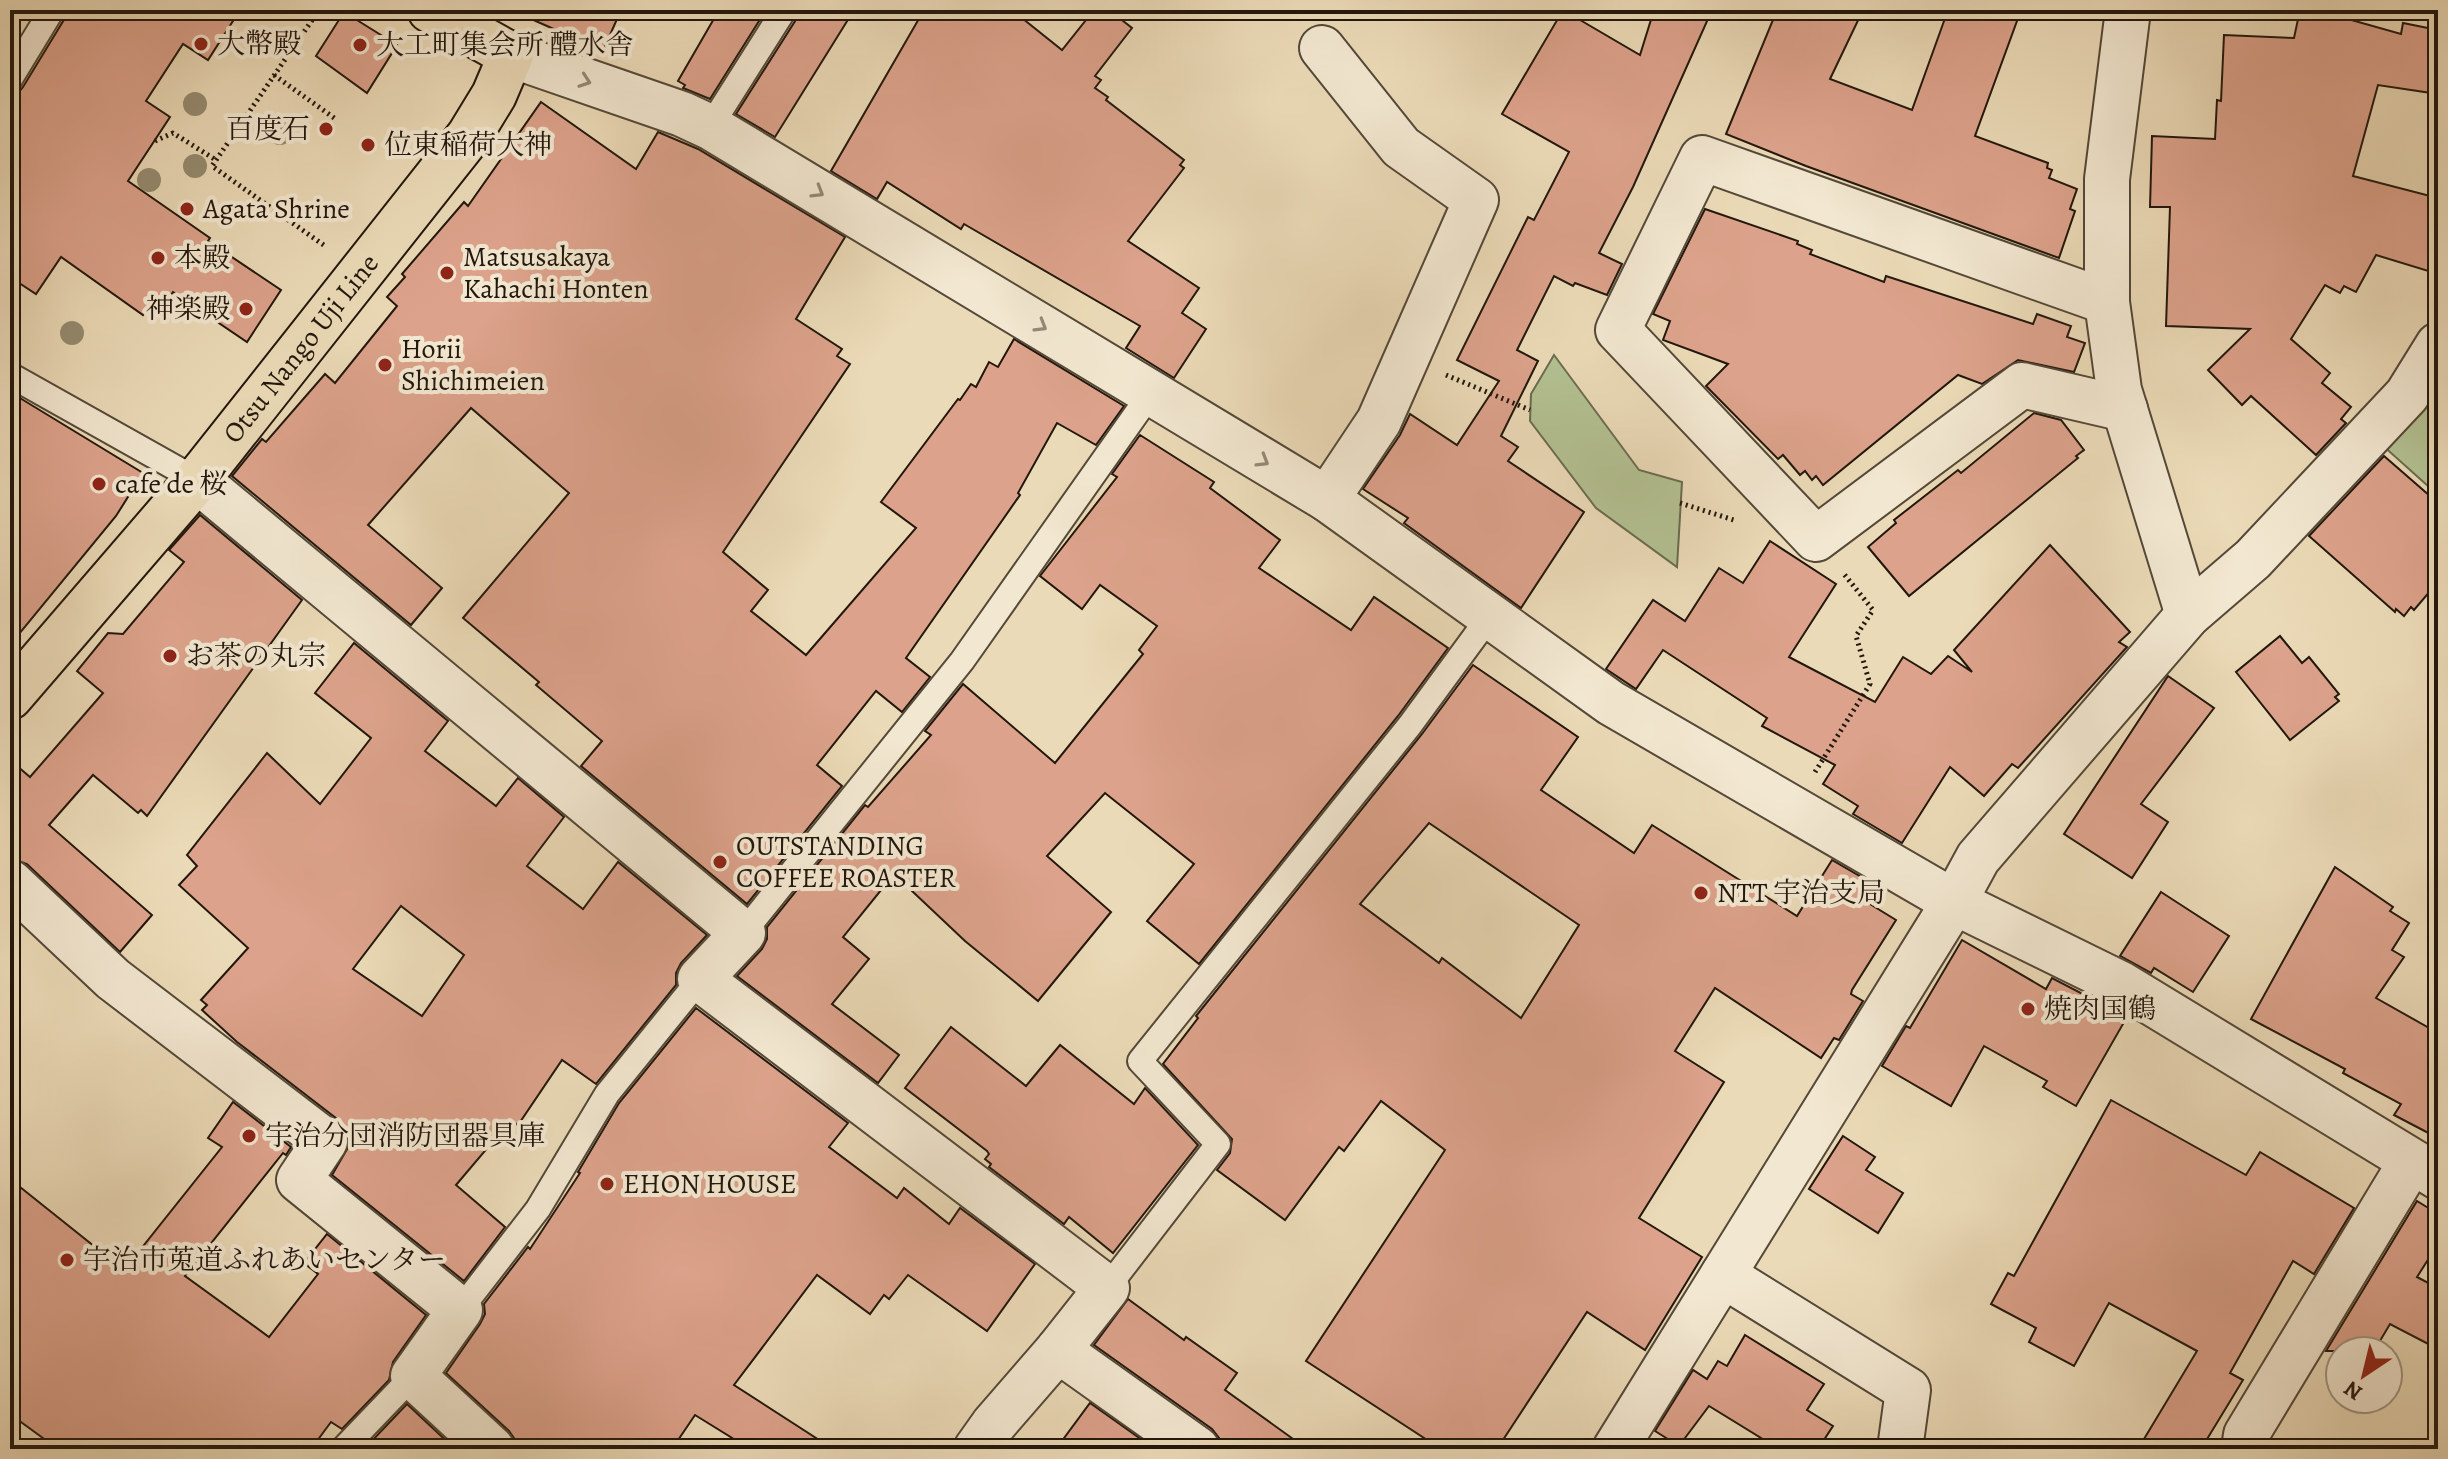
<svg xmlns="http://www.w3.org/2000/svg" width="2448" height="1459" font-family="Alegreya,'Noto Serif JP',serif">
<rect width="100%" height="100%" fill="#ebdab7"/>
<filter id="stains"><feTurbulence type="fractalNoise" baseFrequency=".0025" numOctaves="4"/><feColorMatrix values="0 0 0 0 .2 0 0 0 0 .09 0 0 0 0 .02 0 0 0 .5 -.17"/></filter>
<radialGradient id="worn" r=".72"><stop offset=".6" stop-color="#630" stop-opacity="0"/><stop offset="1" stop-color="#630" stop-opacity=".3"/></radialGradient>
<g fill="#b3c192" stroke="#6a6c50" stroke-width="2">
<path d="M1554 355 1639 470 1682 482 1677 567 1596 508 1530 421 1531 394Z"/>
<path d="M2434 383 2438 387V495L2381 444Z"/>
</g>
<g fill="#dca28b" stroke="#22170d" stroke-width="2" fill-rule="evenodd">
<path d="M67 10H240L208 60 183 44 146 101 170 117 128 181 210 238 208 241 281 290 247 342 173 292 163 306 154 299 143 315 61 257 36 294 10 277V103L23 87 65 18Z"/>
<path d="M511 10H621L603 51Z"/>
<path d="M719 10H766L710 99 683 88 685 85 678 81Z"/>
<path d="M799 10H854L775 137 736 114 797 18Z"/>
<path d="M924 10H1012L1062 50 1094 10H1109L1132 28 1095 76 1101 80 1095 88 1108 97 1106 100 1184 160 1180 165 1184 168 1128 241 1199 288 1182 313 1206 329 1174 378 1126 348 1140 326 964 224 961 229 887 182 877 199 831 171Z"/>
<path d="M1563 10 1640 55 1654 10H1712L1633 187 1599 253 1622 264 1607 295 1575 283 1573 286 1554 276 1517 350 1538 361 1501 436 1518 447 1508 461 1584 512 1521 608 1404 523 1408 518 1363 489 1400 435 1410 414 1457 445 1499 381 1457 360 1528 217 1534 220 1569 152 1502 114Z"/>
<path d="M1777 10H1863L1830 79 1912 110 1948 10H2021L1975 136 2048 163 2047 168 2052 170 2049 178 2077 189 2070 209 2075 211 2059 258 1806 166 1726 134Z"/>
<path d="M2300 10H2316L2401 34 2403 23 2438 30V94L2378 85 2353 176 2438 198V274L2376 255 2356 292 2344 286 2340 293 2325 285 2291 339 2330 373 2322 383 2351 407 2341 419 2346 423 2316 455 2251 396 2242 405 2208 370 2250 329 2166 326 2170 207H2150L2152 136 2215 139 2217 100 2221 101 2224 35 2294 38Z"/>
<path d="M344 12 397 45 367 93 316 56Z"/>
<path d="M541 102 636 169 658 132 698 149 845 237 796 319 842 349 837 356 850 364 723 552 768 590 751 611 806 655 916 528 881 502 958 399 960 400 971 384 976 387 989 362 998 367 1014 339 1124 406 1096 445 1057 423 1018 493 1020 495 906 658 930 677 902 712 876 691 817 765 842 786 747 904 581 766 602 741 536 685 539 682 463 618 569 493 471 408 368 525 442 588 411 625 232 476 262 439 266 442 325 374 335 383 397 306 387 297 405 277 402 274 464 202 468 206Z"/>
<path d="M1705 209 1798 241 1797 244 1812 250 1810 254 1884 282 1886 276 2033 324 2037 314 2071 326 2067 337 2085 343 2074 372 2018 360 1982 384 1958 375 1823 485 1816 476 1812 480 1805 471 1800 475 1783 455 1778 459 1706 386 1728 364 1663 340 1670 321 1653 314Z"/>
<path d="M10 392 143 473 116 516 10 645Z"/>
<path d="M2034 413 2061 420 2084 450 2076 456 2078 458 1909 596 1868 547 1896 523 1894 520 1958 470 1961 473Z"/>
<path d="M1140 435 1214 482 1210 488 1280 540 1259 568 1351 630 1374 597 1448 648 1398 716 1199 964 1147 921 1194 864 1105 793 1047 856 1111 912 1038 1001 965 941 894 874 843 937 869 959 832 1004 899 1055 878 1083 737 976 762 949 767 939V927L865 805 868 807 931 735 925 731 963 684 1055 763 1143 654 1139 650 1157 626 1100 585 1082 609 1040 576 1117 477 1112 474Z"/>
<path d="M2384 456 2438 503V582L2414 610 2411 607 2404 616 2396 609 2395 612 2309 536Z"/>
<path d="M200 515 302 600 147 816 141 810 138 813 93 775 49 825 152 915 120 952 27 864 10 858V760L30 777 103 693 77 671 108 633 123 634 184 562 169 550Z"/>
<path d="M1770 541 1836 584 1789 657 1875 702 1903 657 1931 674 1948 656 1972 672 1954 650 2050 545 2130 632 2119 642 2127 647 2018 768 2012 764 1984 796 1950 767 1902 843 1853 814 1858 806 1823 784 1835 765 1762 726 1767 718 1663 650 1636 689 1606 669 1653 600 1685 621 1719 568 1743 583Z"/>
<path d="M2280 636 2302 663 2309 657 2339 694 2335 697 2339 701 2290 740 2236 672Z"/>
<path d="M354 643 448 721 425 751 496 806 518 778 564 817 527 866 583 909 618 862 707 935 681 963 676 973V985L596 1084 562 1060 518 1125 511 1120 456 1185 505 1227 464 1281 332 1175 350 1144 348 1132 341 1122 237 1042 202 1010 207 1005 201 1000 248 948 179 885 197 866 187 855 267 753 320 804 371 738 315 693ZM401 906 464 955 422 1016 353 969Z"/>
<path d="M1473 665 1578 737 1541 790 1634 853 1652 825 1797 916 1832 860 1875 885 1865 901 1896 920 1852 990 1851 994 1863 1001 1839 1040 1834 1038 1821 1058 1715 988 1675 1051 1724 1082 1639 1218 1702 1257 1645 1350 1587 1312 1497 1449H1441L1306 1361 1445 1150 1381 1101 1344 1151 1339 1147 1285 1220 1217 1170 1230 1153 1232 1139 1163 1064 1198 1018 1196 1016 1422 734ZM1429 823 1579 925 1521 1018 1442 958 1439 963 1360 904Z"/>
<path d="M2168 676 2214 708 2141 804 2168 822 2132 878 2064 834Z"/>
<path d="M2335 867 2393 907 2390 911 2409 923 2392 950 2404 957 2376 998 2438 1033V1138L2394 1115 2401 1104 2343 1073 2345 1069 2251 1019Z"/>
<path d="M2161 892 2229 936 2193 992 2154 968 2151 973 2120 956Z"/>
<path d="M1962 940 2046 989 2052 978 2127 1017 2076 1106 2043 1087 2047 1081 1984 1046 1951 1106 1882 1066 1906 1026 1910 1028Z"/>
<path d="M696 1008 848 1123 829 1147 897 1198 904 1188 949 1224 960 1208 1035 1264 987 1331 908 1275 889 1299 884 1295 870 1314 817 1275 734 1385 833 1449H750L695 1415 672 1449H516V1441L509 1431 446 1373 480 1324 485 1314 484 1304 528 1247 530 1249 580 1173 578 1172 619 1103Z"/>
<path d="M951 1027 1026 1086 1060 1045 1134 1104 1145 1088 1198 1145 1113 1253 1069 1217 1064 1224 989 1167 991 1164 985 1159 989 1154 987 1151 905 1088Z"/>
<path d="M2111 1100 2246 1175 2260 1152 2354 1208 2314 1274 2293 1261 2230 1373 2243 1380 2201 1449H2138L2197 1351 2109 1303 2074 1366 2029 1342 2036 1328 1991 1304 2008 1273 2014 1276Z"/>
<path d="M233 1102 291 1147 286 1155 283 1153 185 1276 269 1337 318 1274 304 1263 327 1234 426 1315 393 1362 389 1380 342 1429 331 1422 311 1449H58L10 1414V1179L124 1270 222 1147 208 1138Z"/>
<path d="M1843 1136 1875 1157 1866 1170 1903 1193 1878 1233 1809 1189Z"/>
<path d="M2417 1201 2438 1214V1244L2417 1277 2438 1288V1349L2390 1324 2374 1351H2326Z"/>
<path d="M1128 1299 1184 1340 1186 1337 1237 1373 1225 1390 1307 1449H1222L1219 1438 1212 1429 1094 1345Z"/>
<path d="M1745 1335 1824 1384 1807 1410 1833 1426 1818 1449H1779L1709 1406 1679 1446 1655 1431 1693 1370 1707 1379 1718 1361 1727 1366Z"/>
<path d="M1090 1403 1145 1442 1140 1449H1056Z"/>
<path d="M407 1404 455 1449H369L366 1447Z"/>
</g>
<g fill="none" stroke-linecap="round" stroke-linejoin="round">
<defs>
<g id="service">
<path d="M10 79 52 10"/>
<path d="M710 127 784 10"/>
<path d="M10 375 197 480"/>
<path d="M743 933 962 661 1151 393"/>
<path d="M1107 1288 1218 1144 1140 1061 1410 725 1490 616"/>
<path d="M460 1310 538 1209 607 1094 700 979"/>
<path d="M343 1449 413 1376"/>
</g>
<g id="minor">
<path d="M2128 10 2107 179V302L2119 390 2188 615"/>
<path d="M1322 48 1401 147 1476 200 1379 421 1327 499"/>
<path d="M511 55 682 114 710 127 1327 499 1611 703 1954 902 2121 984 2438 1177"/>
<path d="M2107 302 1702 158 1618 330 1816 539 2022 385 2125 409"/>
<path d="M197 480 743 933 700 979 1107 1288 1058 1350 1197 1449"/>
<path d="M10 882 113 979 325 1141 299 1180 460 1310 413 1376 492 1449"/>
<path d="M1723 1275 1908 1390 1900 1449"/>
<path d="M976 1449 993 1425 1058 1350"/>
<path d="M1615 1449 1954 902 1978 858 2188 615 2253 559 2407 395 2438 345"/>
<path d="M2244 1449 2246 1435 2411 1162"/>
</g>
<g id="primary">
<path id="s1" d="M10 697 197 480 469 136 494 95 511 55 430 10"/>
</g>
</defs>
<use href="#service" stroke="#544838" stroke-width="28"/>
<use href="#minor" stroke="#544838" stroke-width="48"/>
<use href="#primary" stroke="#22170d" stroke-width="48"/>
<g stroke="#22170d" stroke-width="5" stroke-dasharray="2 4" stroke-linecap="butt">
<path d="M319 10 212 166 325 246"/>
<path d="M274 75 337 120"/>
<path d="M155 141 173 133 216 160"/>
<path d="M1446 375 1530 410"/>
<path d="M1680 503 1737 521"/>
<path d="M1815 772 1870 684 1856 636 1873 610 1844 574"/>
</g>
<use href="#service" stroke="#f2e7d0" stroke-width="24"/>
<use href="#minor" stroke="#f2e7d0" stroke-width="44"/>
<use href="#primary" stroke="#ebdab7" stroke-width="44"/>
</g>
<g fill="#958b70">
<circle cx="195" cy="104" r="12"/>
<circle cx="280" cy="133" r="12"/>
<circle cx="195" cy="166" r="12"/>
<circle cx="149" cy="180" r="12"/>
<circle cx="196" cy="306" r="12"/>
<circle cx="72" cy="333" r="12"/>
</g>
<defs><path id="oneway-chevron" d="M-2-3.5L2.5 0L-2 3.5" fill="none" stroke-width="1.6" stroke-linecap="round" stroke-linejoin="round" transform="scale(2)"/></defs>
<g stroke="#948978">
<use href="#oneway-chevron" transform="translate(585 81) rotate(19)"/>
<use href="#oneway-chevron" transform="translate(818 192) rotate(31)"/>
<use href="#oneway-chevron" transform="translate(1041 326) rotate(31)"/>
<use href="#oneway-chevron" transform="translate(1263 461) rotate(31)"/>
</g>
<g fill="#8f2418" stroke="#f2e7d0" stroke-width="3">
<circle cx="201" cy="44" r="8"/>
<circle cx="360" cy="45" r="8"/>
<circle cx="326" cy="129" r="8"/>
<circle cx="368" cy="145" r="8"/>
<circle cx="187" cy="209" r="8"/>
<circle cx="158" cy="258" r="8"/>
<circle cx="447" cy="273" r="8"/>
<circle cx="246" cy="309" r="8"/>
<circle cx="385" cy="365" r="8"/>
<circle cx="99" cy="484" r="8"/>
<circle cx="170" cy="656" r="8"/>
<circle cx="720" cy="862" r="8"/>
<circle cx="1701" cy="893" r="8"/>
<circle cx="2028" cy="1009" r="8"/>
<circle cx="249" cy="1136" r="8"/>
<circle cx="607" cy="1184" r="8"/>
<circle cx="67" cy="1260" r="8"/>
</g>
<g text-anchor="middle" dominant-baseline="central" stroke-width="8" stroke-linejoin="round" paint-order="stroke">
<g font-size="28" fill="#22170d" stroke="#f2e7d0" text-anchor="start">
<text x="217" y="44">大幣殿</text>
<text x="376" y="45">大工町集会所 醴水舎</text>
<text x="310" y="129" text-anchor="end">百度石</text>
<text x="384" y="145">位東稲荷大神</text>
<text x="203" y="209">Agata Shrine</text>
<text x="463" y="257">Matsusakaya<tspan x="463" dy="32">Kahachi Honten</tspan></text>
<text x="174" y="258">本殿</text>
<text x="230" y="309" text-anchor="end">神楽殿</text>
<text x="401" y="349">Horii<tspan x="401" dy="32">Shichimeien</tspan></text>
<text x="115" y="484">cafe de 桜</text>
<text x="186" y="656">お茶の丸宗</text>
<text x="736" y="846">OUTSTANDING<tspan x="736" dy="32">COFFEE ROASTER</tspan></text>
<text x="1717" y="893">NTT 宇治支局</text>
<text x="2044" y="1009">焼肉国鶴</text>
<text x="265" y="1136">宇治分団消防団器具庫</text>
<text x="623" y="1184">EHON HOUSE</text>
<text x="83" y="1260">宇治市莵道ふれあいセンター</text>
</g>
<g font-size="28" fill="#22170d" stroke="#f2e7d0">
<text stroke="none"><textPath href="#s1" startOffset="454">Otsu Nango Uji Line</textPath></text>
</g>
</g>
<rect width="2448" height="1459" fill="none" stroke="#ebdab7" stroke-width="40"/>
<rect x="12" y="12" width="2424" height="1435" fill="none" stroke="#22170d" stroke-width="4"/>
<rect x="20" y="20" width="2408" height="1419" fill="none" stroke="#22170d" stroke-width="2"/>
<g transform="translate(2364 1375) rotate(215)"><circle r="38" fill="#f2e7d0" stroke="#9f9482" stroke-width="2"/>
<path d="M0-6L14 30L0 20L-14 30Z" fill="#8f2418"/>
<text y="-12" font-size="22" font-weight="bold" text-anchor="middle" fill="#22170d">N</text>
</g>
<rect width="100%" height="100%" filter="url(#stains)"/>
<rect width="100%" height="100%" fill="url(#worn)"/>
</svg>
